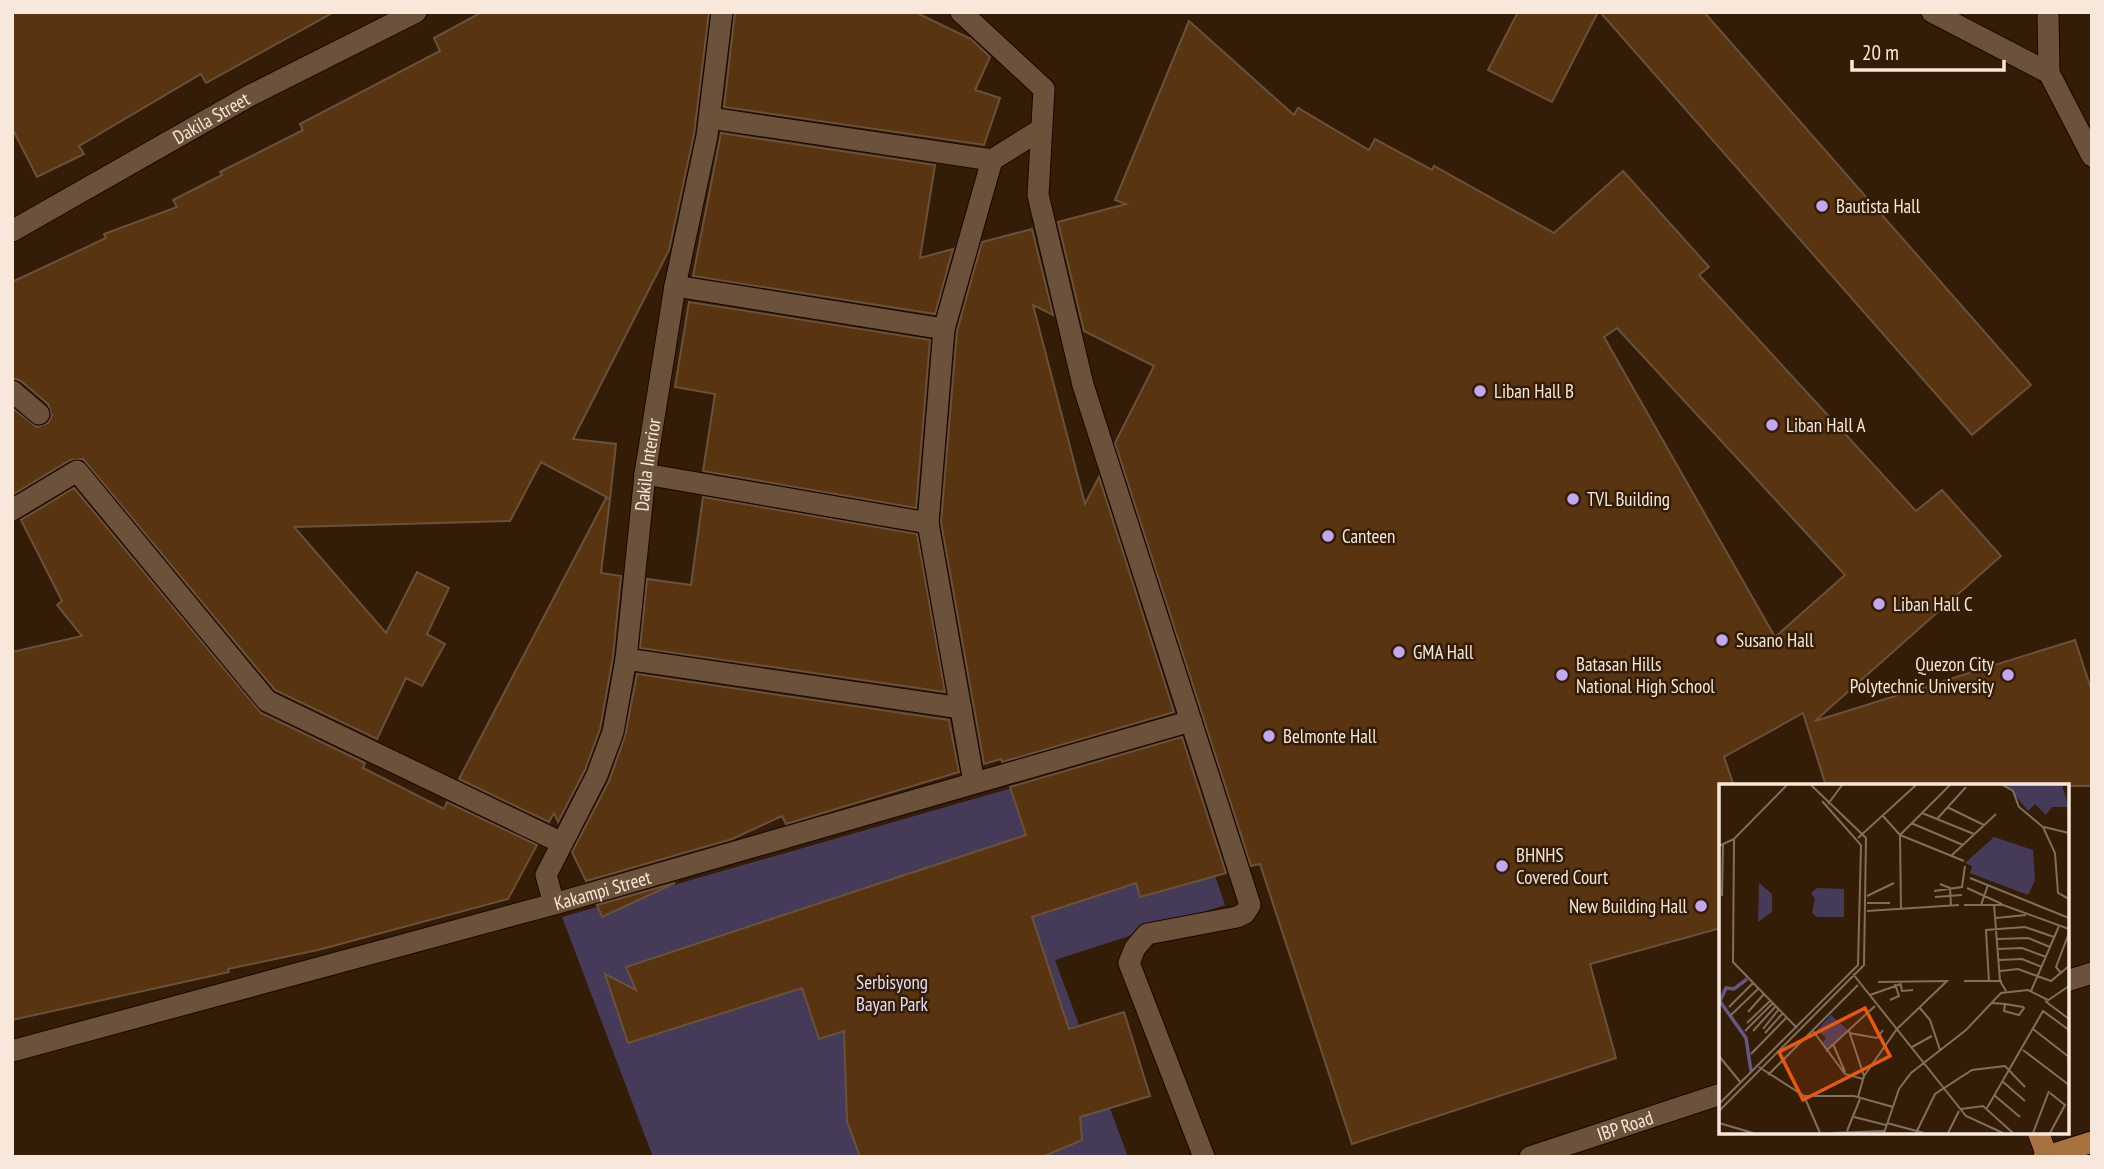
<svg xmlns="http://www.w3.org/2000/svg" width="2104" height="1169" font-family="'PT Sans Narrow',sans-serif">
<rect width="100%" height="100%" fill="#331d07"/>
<path fill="#453b59" d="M1169 743 1225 905 1055 960 1128 1157H653L562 917Z"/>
<g fill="#583410" stroke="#6a513a" stroke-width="2" fill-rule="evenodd">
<path d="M12 12H334L206 83 201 74 79 146 84 154 37 177 12 128Z"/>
<path d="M482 12H709L694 134 669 250 573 439 616 444 610 499 541 462 510 521 294 527 386 633 417 572 449 588 427 634 445 644 422 686 406 678 377 739 275 690 83 459 70 460 12 495V408L37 427 48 423 52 416 48 404 21 381 12 378V282L106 238 104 234 177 207 173 200 222 175 220 172 303 130 300 124 440 51 434 38Z"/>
<path d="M735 12H915L971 39 990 57 975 90 1000 98 984 145 724 107Z"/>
<path d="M1518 12H1598L1552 102 1488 70Z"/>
<path d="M1600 12H1704L2031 385 1972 435Z"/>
<path d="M1189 21 1294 115 1298 108 1369 150 1375 139 1432 170 1434 166 1554 233 1623 171 1709 267 1699 275 1916 511 1942 490 2001 556 1815 721 2075 640 2092 692V786H1826L1803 713 1724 757 1734 786H1721V928L1590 964 1616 1058 1352 1144 1260 864 1251 866 1115 443 1154 366 1084 331 1058 222 1126 204 1115 200ZM1617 328 1845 575 1775 637 1604 337Z"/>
<path d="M721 133 935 165 920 258 953 249 935 314 693 276Z"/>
<path d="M1032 229 1053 315 1033 305 1085 504 1099 477 1174 712 1002 762 1001 759 984 764 941 522 957 331 982 242Z"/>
<path d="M689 302 930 340 916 508 703 471 715 394 675 387Z"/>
<path d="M74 488 261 713 365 763 363 768 444 809 447 802 537 845 508 899 318 950 228 969 229 972 12 1020V652L82 636 57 605 62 601 21 520Z"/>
<path d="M703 497 917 534 945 692 640 648 647 579 691 585Z"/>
<path d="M606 498 610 499 601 573 621 576 613 657 600 729 585 770 558 822 554 813 549 822 459 779Z"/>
<path d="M637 674 949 720 959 772 786 824 782 816 732 839 586 881 572 852 609 781 625 736Z"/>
<path d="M1182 737 1226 873 1140 897 1136 883 1032 917 1069 1029 1124 1012 1150 1096 1080 1117 1082 1140 1042 1157H860L847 1121 844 1031 819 1039 802 988 628 1043 605 974 636 990 626 967 1026 835 1010 787Z"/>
<path d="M675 883 602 917 597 905Z"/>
</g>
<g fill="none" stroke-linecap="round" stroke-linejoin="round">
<defs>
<g id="minor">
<path d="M961 12 1044 89 1038 195 1083 385 1250 905 1245 913 1237 917 1147 934 1135 948 1129 963 1204 1157"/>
<path d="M1932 12 2049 73"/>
<path d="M2048 12 2049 73 2092 156"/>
<path d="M710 118 992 160"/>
<path id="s1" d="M12 231 251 95 416 12"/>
<path d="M675 286 944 329"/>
<path d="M12 391 39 414"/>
<path d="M645 474 928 523"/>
<path d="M12 510 77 471 267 701 562 843"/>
<path d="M626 659 961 708"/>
<path d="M974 783 928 523 944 329 992 160 1040 130"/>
<path id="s2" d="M554 904 546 875 597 775 613 732 626 659 645 474 675 286 707 136 722 12"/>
<path d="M2067 981 2092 973"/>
<path id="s3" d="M12 1051 554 904 1191 721"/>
<path id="s4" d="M1530 1157 1721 1094"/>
</g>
<g id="major">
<path d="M2038 1132 2047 1156"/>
<path d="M2044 1157 2092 1142"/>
</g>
</defs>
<use href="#minor" stroke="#1a0600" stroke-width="23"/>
<use href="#major" stroke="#1a0600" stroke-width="23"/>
<use href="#minor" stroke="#6c523b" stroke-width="21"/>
<use href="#major" stroke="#a7723f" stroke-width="21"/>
</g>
<g fill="#c2a8f3" stroke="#331d07" stroke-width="2.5">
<circle cx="1822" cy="206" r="7"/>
<circle cx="1480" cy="391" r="7"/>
<circle cx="1772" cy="425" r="7"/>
<circle cx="1573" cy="499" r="7"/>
<circle cx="1328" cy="536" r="7"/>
<circle cx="1879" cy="604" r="7"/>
<circle cx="1722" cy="640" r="7"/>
<circle cx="1399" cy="652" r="7"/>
<circle cx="1562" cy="675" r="7"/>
<circle cx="2008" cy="675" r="7"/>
<circle cx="1269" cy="736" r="7"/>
<circle cx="1502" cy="866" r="7"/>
<circle cx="1701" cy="906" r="7"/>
</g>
<g text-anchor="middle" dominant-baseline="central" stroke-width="5" stroke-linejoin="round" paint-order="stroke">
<g font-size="19" fill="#f7e8db" stroke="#331d07">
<text stroke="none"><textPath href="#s1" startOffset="229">Dakila Street</textPath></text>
<text stroke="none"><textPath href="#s2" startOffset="458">Dakila Interior</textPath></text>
<text stroke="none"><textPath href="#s3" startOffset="612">Kakampi Street</textPath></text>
<text stroke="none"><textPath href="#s4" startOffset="100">IBP Road</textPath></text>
</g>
<g font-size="19" fill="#f7e8db" stroke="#331d07" text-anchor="start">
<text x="1836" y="206">Bautista Hall</text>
<text x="1494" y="391">Liban Hall B</text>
<text x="1786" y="425">Liban Hall A</text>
<text x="1587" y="499">TVL Building</text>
<text x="1342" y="536">Canteen</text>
<text x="1893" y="604">Liban Hall C</text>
<text x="1736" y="640">Susano Hall</text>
<text x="1413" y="652">GMA Hall</text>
<text x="1576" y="664">Batasan Hills<tspan x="1576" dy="22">National High School</tspan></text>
<text x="1994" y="664" text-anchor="end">Quezon City<tspan x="1994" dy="22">Polytechnic University</tspan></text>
<text x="1283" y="736">Belmonte Hall</text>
<text x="1516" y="855">BHNHS<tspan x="1516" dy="22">Covered Court</tspan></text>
<text x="1687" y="906" text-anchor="end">New Building Hall</text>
</g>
<g font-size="19" fill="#e5dcf9" stroke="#331d07">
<text x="892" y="982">Serbisyong<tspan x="892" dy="22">Bayan Park</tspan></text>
</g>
</g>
<g transform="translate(1719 784)">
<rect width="350" height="350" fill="#331d07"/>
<path d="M288 1H343L350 23H333L327 31 316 20 309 27ZM275 53 314 66 316 96 309 111 251 89 253 82 246 79ZM40 99 53 110V128L39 138ZM98 104 125 105V133H98L93 129 96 115 92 109ZM112 231 129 246 107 266 102 260 107 254 98 246Z" fill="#453b59"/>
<path fill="none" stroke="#655682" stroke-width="3.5" d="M0 216 27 254 32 287M1 217 7 204 15 205 28 195"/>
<path fill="none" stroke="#816e5c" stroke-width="2" d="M284 1 294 7 300 23 324 43 336 69 339 109 350 115M109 20 123 1M228 23 265 41M203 29 255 50M164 32 181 51 182 126M218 35 247 3M192 39 244 61M325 43 350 49M181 51 245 77M181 51 231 1M139 54 197 1M15 55 14 178 78 244M0 62 15 55 68 1M232 72 277 30M251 94 350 134M221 100 231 104 232 122M248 104 283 120M215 107 243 103 246 82M3 112 4 60M148 112 175 99M216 113 243 111M148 119H171M275 120 281 197 287 207M245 121H284L350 145M262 121 269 101M148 127 240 121M277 134 307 131M278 155 309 154 331 163M279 165 303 164 327 173M280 176 303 175 323 183M281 187 299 185 332 197 350 182M342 189 337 183 350 149M134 190 247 332 284 349M181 197 183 207 194 206M245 197H283M270 198 267 146 306 143 335 153M312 207 340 142M151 211 182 200M171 216 180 212 176 200M326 217 350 235M328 217 350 202M273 219 286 220 304 223 305 224 300 231 285 227 286 220M10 223 34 199M200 223 211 236 221 266M29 228 45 210M11 232 39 205M28 239 51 217M44 245 60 225M314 245 350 273M26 247 54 219M34 247 57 222M94 247 126 290 144 295M130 247 145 292M46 249 64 229M130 249 158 254 164 246M114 260 126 288M193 263 213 252M304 266 350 301M107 267 156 222M32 270 68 233M0 272 22 299M40 283 85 312 101 349M49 291 139 201M283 297 306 317M275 311 301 333M85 312H135L174 323M139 313 145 292 178 245 228 197 159 198M0 320 139 181 142 61 103 17M268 324 324 227 350 246M242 325 264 322 294 349M0 327 145 181 147 54 92 1M135 333 167 341M0 339 34 349M168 339 205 349M128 347 141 315M113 349 165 347M165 349 180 305 192 289 247 246 282 209 309 206 329 216M197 349 216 310 253 286 286 282 306 303M229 349 240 327M314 349 330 307M331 349 346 321 331 309"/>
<path fill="#e8590c" fill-opacity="0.15" stroke="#e8590c" stroke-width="3.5" d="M146 224 171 272 84 316 60 268Z"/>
<rect width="350" height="350" fill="none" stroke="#f7e8db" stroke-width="3.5"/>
</g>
<rect width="2104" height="1169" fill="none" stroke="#f7e8db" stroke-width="28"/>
<path d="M1852 60v10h152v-10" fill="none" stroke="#f7e8db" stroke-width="3.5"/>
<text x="1862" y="60" font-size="21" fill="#f7e8db" stroke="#331d07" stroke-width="5" paint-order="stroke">20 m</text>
</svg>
